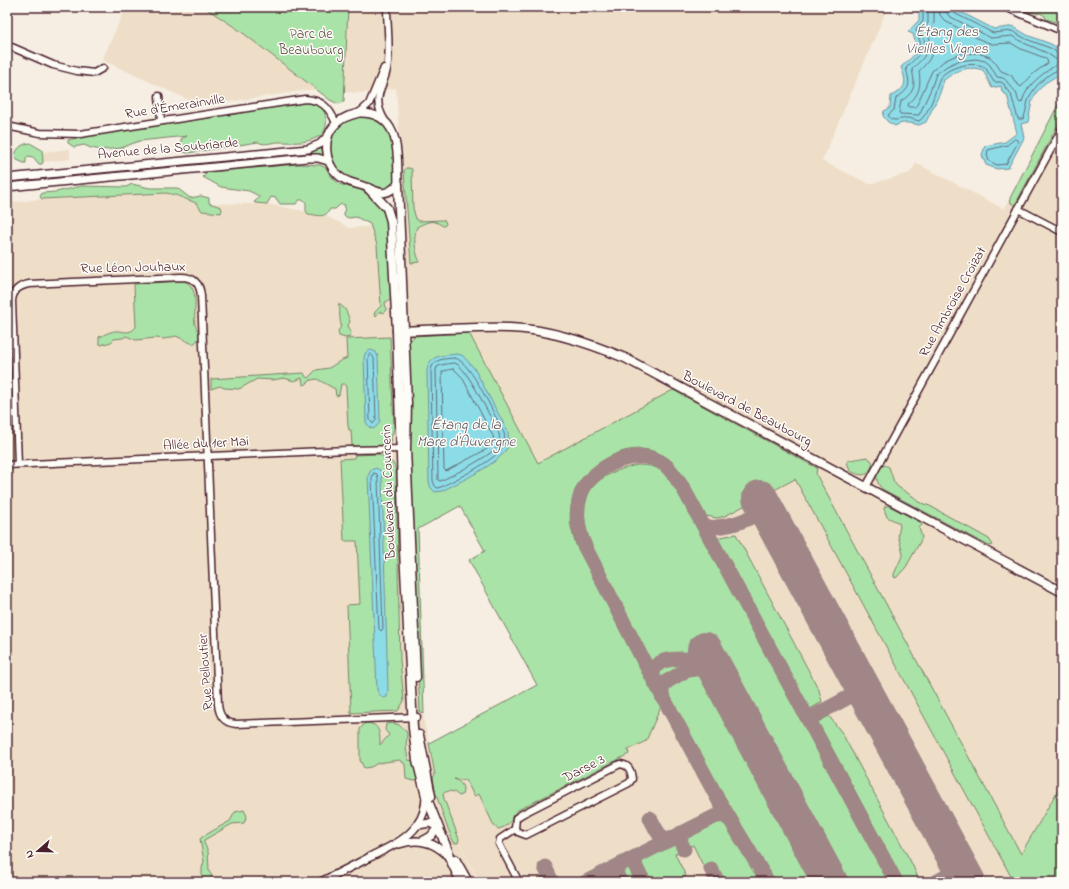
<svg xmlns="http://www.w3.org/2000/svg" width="1069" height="889" font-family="'Indie Flower',sans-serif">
<rect width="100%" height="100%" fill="#f6eee2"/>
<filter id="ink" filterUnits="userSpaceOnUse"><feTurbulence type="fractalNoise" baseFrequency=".025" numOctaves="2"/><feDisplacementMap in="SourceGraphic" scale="8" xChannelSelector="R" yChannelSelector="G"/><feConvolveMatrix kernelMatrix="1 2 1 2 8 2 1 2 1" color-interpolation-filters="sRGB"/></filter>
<g filter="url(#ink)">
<g fill="#eedec8" fill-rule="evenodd">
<path d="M126 7H204L239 30 315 89 202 106 102 60Z"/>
<path d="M348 7H888L822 161 870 184 910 173 916 163 1004 209 1062 97V783L1021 855 1036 882H479L458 839 478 882H7V203L42 199 166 193 196 203 267 204 324 215 350 228 405 223 396 88 361 93 345 92ZM460 506 485 551 469 560 537 685 429 743 424 722 418 529Z"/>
<path d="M70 149V159L43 162V152Z"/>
</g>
<g fill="#aae3a7" stroke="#7a8169">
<path d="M204 7H348L344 102 338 104 330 100 239 30Z"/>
<path d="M1019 7H1062V22L1059 21 1056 22 1046 19 1045 16 1040 13 1037 14 1033 12 1029 13 1027 9Z"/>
<path d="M1062 97V117L1016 203 1014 205 1011 203 1010 198Z"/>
<path d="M303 103C309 103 316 103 321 107 328 115 329 132 318 137 305 144 293 142 279 142 271 142 265 146 258 142L188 153 183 152 181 145V139L187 136 139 141 121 148 101 150 91 148 84 145 74 147 68 143V140L80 137Z"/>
<path d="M358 117C398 115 394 155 395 182L394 186 381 192C374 188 368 184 361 182 355 180 349 179 344 175 336 170 331 161 330 152 329 131 338 122 358 117Z"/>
<path d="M30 143 42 150 43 162 42 164H39L33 157 28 156 26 159V163H24L17 160 15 157C16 148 22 144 30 143Z"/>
<path d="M322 148 323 156 319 155 7 184V181L312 152Z"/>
<path d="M298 164 320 165 326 168 330 175 339 184 361 190 380 204 387 223 391 300 385 302 386 310 383 313 380 311 376 316 374 315 375 312 381 306 377 245 370 224 356 217 349 218 344 216 345 205 341 204 335 209H330C325 219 318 215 308 214L306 211V203L304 200H299L296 204H280L276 198 271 197 267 204 255 203 254 202 259 198V196L249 191 221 187 203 177 208 172Z"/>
<path d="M406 168H409L412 169 413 208 416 219 419 221 443 220 445 221 446 224 444 226C442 226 440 224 438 223 431 219 423 224 417 227 413 237 415 251 419 260V262L411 263 404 171Z"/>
<path d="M132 184 150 188H177L190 198 201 196 209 198V203L221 207 222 209 221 213 202 211 196 203 175 195 166 193 42 199 40 197 42 193 56 192 82 186 126 187Z"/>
<path d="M183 281C201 286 193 311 195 324 196 329 200 332 199 336 199 340 196 342 193 344L176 336 164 339 156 338 136 340 126 336 123 338 114 339 111 342 101 345 99 343V337C103 336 108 332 111 332 120 328 128 337 136 327L134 284Z"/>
<path d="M338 304C346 307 348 315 350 322L348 325 351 333 349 337 345 338 339 336 338 331C343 325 340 324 340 318 339 312 341 309 338 304Z"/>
<path d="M469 333 538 463 673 390 817 468 816 474 1021 854 1062 783V882H1014L795 479 725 516 717 518 706 516C694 495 683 468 662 455 650 448 637 448 624 451 588 461 561 497 573 535 574 540 576 545 578 549L662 704 646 741 628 750 629 754 516 811C512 820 508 827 498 829L494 826 479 794 474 796 466 780 454 779C461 782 465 786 462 795L459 796C454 791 450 790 443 793L444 799 459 839 458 843H454L446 824 435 791 433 777 435 775 429 743 537 685 469 560 485 551 460 506 418 529 424 714 422 713 420 711 408 471V344L414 336Z"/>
<path d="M390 337 394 429 391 438 392 441C382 448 363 446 352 446L351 430H349L348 426 346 388 345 384H341L339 395 336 396 335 389 317 379 311 380 305 385 303 384 302 378 294 381 284 378 273 380 257 379 239 389 224 388 220 386 211 389V379L304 373 306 377 308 378 316 370 329 368 340 361 347 358 346 339Z"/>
<path d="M379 454 393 463 396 470 400 660 404 701 398 711 351 713 347 605 360 604 357 541H344L340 459 354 458 355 455Z"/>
<path d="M867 457 871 460 873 463C868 477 863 477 850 471L847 462 850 460Z"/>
<path d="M637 465C659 465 663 471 677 486L890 882H839L711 646 691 656 666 657 649 665 645 658 646 657C634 631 621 605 608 580 601 564 592 548 587 532 584 521 582 507 587 496 595 477 619 469 637 465Z"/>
<path d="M884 465 889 467 894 482 898 487 914 497 918 502 930 506 989 539 993 545 989 546 882 489C875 480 874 473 884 465Z"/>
<path d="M885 506H889L920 522 922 525 919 528 922 537 920 542 906 567 896 578 894 577V574L903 554 898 535 900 526 899 523 887 517 884 509Z"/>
<path d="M736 534 819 690 822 702 810 709 716 538Z"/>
<path d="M671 662H687L695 664 666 678 659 677 657 673 660 667Z"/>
<path d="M691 673 703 674 713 682 821 882H772L719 796 666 698C663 683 679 678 691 673Z"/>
<path d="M829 716 842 733 912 864 920 882H904L818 722Z"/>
<path d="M367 723C380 724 380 734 380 745L389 735 385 730 386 724C389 723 396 723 399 725 402 727 401 729 406 731L407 734 406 747 408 760 415 761 418 780 414 781 406 779 405 764 399 760 378 763 371 767 364 768 360 760V729L364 724Z"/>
<path d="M244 810 247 816 244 823 232 824 204 840V843L208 851 209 870 213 879 216 882H202V868L204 861 200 839 202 837 230 821 235 812Z"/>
<path d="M721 818 727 821 765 882H720L712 867 710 869 716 882H711L693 845 687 848 683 840V837Z"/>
<path d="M675 842C679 843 682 848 681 851L675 854 686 876 675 882H657L655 878 652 879 650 876 646 878 637 861Z"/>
<path d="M630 865 639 882H625L619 870Z"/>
</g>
<g fill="#8cdce7" stroke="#72909c">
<path d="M919 7H951L994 29C1000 28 1006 28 1012 26L1027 35 1051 44 1059 49 1062 56V68L1060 74 1045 83 1036 93 1032 101 1028 122 1021 124 1024 138 1008 168 997 169 986 165 982 155 985 146 1005 142 1017 133 1007 95 1002 92 1001 86 992 88 983 70C967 65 956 71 944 80L940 93 926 122 919 125C911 123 903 121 895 126L888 122 883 116 884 111 890 108 891 96C907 88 907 83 901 67 917 52 919 55 913 34L908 32 919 20Z"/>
<path d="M371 350 376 352 378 357 380 421 377 426 373 429 369 427 366 422 364 357 366 352Z"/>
<path d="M456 354 462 355 474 368 508 432C508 437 509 443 507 448 501 463 457 483 442 491L435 492 431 488 429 482 427 370C430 354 442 356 456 354Z"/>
<path d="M376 468 381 471 382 478 388 691 387 697 383 698 379 694 377 690 368 476 371 470Z"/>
</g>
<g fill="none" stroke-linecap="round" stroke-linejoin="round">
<g stroke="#646b76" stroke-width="1">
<path d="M923 7V21L916 30C925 54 922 51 906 68 910 84 912 88 896 98L894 110 888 115C892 124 900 118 909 118 912 119 916 120 919 121 926 117 934 98 936 89 938 86 938 81 940 78 949 66 973 61 985 67L994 82H1001L1004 84 1006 89 1011 94 1018 119H1023C1026 114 1026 107 1028 101 1031 89 1050 70 1062 69"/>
<path d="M928 7V23L922 32C928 54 929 53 912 69 915 84 916 92 901 101L899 112 900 114 919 115 931 89 936 74 947 66 958 61 976 59 985 61 990 65 997 77C1006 78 1005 79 1010 86 1011 88 1014 89 1015 91 1018 95 1017 100 1020 103L1022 102C1027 83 1044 73 1059 63L1058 61 1047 53 1024 43 1012 36 991 38 949 16 946 12 945 7"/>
<path d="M934 7V23L928 33C934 54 934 56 919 71 921 86 920 94 908 104L909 107H916L932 71 944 61 959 54 978 53 990 57 995 62 1001 71 1011 75 1016 83 1021 87 1034 73 1048 63 1047 60 1045 58 1021 49 1011 43 992 44 979 39 945 21 940 15 939 7"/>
<path d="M950 7 952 12 993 33 1012 31 1026 39 1050 48 1055 51 1058 55 1062 56"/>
<path d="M1015 139 1017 140 1018 142 1006 164 997 165 989 161 987 155 988 150 1007 145Z"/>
<path d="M371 354 374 358 376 420 373 424 370 420 368 358 369 355Z"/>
<path d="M455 358C471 361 495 417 504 433 505 438 505 444 502 448 493 462 456 479 441 487L437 488 435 486 433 481 431 370C433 358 445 359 455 358Z"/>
<path d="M455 363C467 366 492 421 499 434 500 439 500 443 497 447 490 456 452 476 440 481L438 480 436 370 437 367 441 365Z"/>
<path d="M454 369 462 377 493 436 494 440 487 449 446 471 444 469 442 372 444 371Z"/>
<path d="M374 473 377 474 378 479 383 629 381 631 379 629 372 478Z"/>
</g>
<g stroke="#a08686" stroke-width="15">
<path d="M706 528C733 526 743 522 767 509"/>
<path d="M654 681C646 650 694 661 710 660"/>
<path d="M662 696V689L666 682 685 671 695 669H704L715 674 727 691"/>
<path d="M808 719 864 689"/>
<path d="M650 818C655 826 659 840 669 840"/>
<path d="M681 833 679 838 684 849"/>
<path d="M638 856C631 864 639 872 643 880"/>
<path d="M620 865C614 871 617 876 621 882"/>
<path d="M545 867 552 882"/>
<path d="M711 869 718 882"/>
<path d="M586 882 714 817 723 815 730 820"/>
<path d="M768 882 719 801 643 660 583 543C578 527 575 511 581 494 590 467 639 445 664 464 672 470 677 480 683 488L896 882"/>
<path d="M936 882 961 868"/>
</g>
<g stroke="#a08686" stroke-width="36">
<path d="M760 498 968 882"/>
<path d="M705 650 830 882"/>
</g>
<defs>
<g id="minor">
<path d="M1005 7 1062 31"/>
<path d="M7 45 53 65 77 71 94 73 103 68"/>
<path d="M159 96 161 121"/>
<path d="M359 113 369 104 384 68"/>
<path d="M385 121C369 94 386 88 388 63 390 44 387 25 387 7"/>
<path d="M7 126 40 133 80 134 305 99C322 100 329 107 336 123"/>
<path d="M1018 209 1062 232"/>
<path d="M18 464 12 301C13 290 19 286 29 284L181 277C194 277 200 283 201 296L218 704C219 716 224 723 236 724L417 717"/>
<path d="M7 465 348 450 404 449"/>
<path d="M866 487 1062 129"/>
<path d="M620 764C629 765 631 770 632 779L629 783 526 835 518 832 515 829 516 818 522 814Z"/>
<path d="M515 829 500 839 499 844 519 882"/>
</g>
<g id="tertiary">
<path d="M359 113C402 112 397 155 398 184 384 199 379 191 363 186 354 183 345 182 338 175 324 162 322 136 337 123 343 117 351 115 359 113Z"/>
<path d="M7 178 308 149 320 144 327 137"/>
<path d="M7 187 307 158H318L328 161"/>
<path d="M418 825 430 823 438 827 431 836 422 841"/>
<path d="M399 844C419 837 435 842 449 857"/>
<path d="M321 882C337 874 353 866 368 858 385 849 406 841 417 825 423 817 426 806 426 796"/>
</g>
<g id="secondary">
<path d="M398 184 407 403 406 449 416 677"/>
<path d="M368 188 387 208 391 221 397 331 404 550 413 728 417 760 426 796 448 851 449 857 461 882"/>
<path d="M397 331C434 330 472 327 510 328 549 329 589 343 625 358L1062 592"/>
<path d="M419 735 431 796"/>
<path d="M455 859 468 882"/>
</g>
</defs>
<use href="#minor" stroke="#4a1f2b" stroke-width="9"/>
<use href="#tertiary" stroke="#4a1f2b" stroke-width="10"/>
<use href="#secondary" stroke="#4a1f2b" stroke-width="11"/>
<use href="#minor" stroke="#fdfcf7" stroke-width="6"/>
<use href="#tertiary" stroke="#fdfcf7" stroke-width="7"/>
<use href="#secondary" stroke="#fdfcf7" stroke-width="8"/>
</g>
</g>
<g text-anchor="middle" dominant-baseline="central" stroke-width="3" stroke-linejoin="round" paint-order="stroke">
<g font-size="14" fill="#62504a" stroke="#fdfcf7">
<text x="311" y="34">Parc de<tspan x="311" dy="16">Beaubourg</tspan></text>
</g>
<g font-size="14" fill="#4a1f2b" stroke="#fdfcf7">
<text transform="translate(175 107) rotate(-9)">Rue d'Émerainville</text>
<text transform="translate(168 149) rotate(-5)">Avenue de la Soubriarde</text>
<text transform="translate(133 268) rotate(-1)">Rue Léon Jouhaux</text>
<text transform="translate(953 302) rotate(-61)">Rue Ambroise Croizat</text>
<text transform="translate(747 409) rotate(28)">Boulevard de Beaubourg</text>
<text transform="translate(206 444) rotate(-3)">Allée du 1er Mai</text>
<text transform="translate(389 492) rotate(-92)">Boulevard du Courcerin</text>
<text transform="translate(206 672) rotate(-94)">Rue Pelloutier</text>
<text transform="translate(584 769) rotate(-27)">Darse 3</text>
</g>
<g font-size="15" font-style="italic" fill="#5e5863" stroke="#fdfcf7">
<text x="947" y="32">Étang des<tspan x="947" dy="17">Vieilles Vignes</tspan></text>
<text x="466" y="425">Étang de la<tspan x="466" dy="17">Mare d’Auvergne</tspan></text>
</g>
</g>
<rect width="1069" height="889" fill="none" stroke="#fdfcf7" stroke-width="24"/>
<rect x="12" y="12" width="1045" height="865" fill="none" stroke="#4a1f2b" stroke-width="1.5" filter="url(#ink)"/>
<g transform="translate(38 851) rotate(250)" stroke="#fdfcf7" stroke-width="3" paint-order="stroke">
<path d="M0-3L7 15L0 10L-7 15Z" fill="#4a1f2b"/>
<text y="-6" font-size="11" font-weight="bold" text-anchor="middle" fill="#4a1f2b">N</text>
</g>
</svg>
